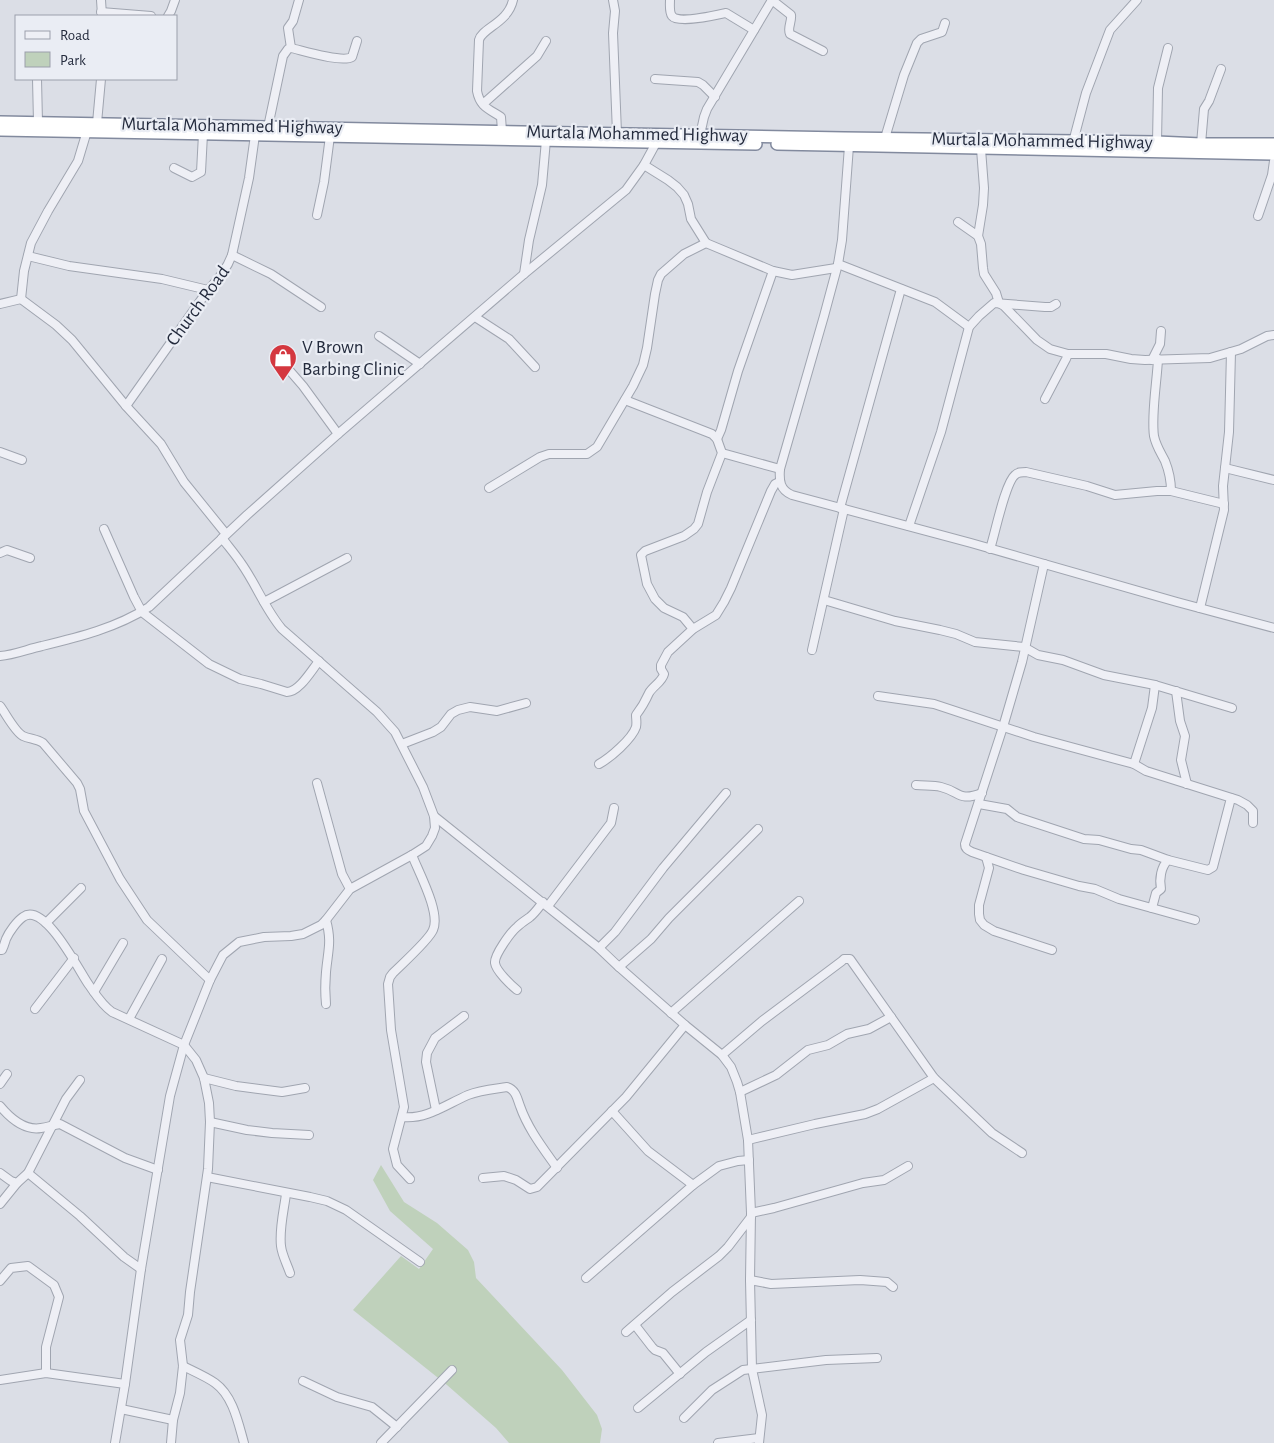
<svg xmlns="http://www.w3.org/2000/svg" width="1274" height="1443" font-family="'Alegreya Sans',sans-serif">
<rect width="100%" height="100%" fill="#dbdee6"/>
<path fill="#bfd1bb" d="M381 1165 404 1202 437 1223 468 1250 474 1262 476 1278 562 1370 597 1415 602 1429 600 1443H509L496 1428 447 1385 353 1310 401 1256 419 1269 433 1249 390 1211 373 1180Z"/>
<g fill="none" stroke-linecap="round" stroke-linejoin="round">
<defs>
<g id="minor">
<path d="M101 0 102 15"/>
<path d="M613 0 615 11 613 33 617 133"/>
<path d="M670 0C670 4 669 12 672 16 678 24 717 15 726 13L754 30"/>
<path d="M772 0 791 15C792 22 787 28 790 34L823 51"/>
<path d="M101 12 151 16"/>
<path d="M168 16 171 11 175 0"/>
<path d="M291 48 288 28 293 21 299 0"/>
<path d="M37 79 38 122"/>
<path d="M655 79 698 82 703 85 715 97"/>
<path d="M483 104 537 56 546 41"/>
<path d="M97 123 101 79"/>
<path d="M268 127 283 56 288 49 291 48C304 51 342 63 352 57L357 41"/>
<path d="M502 131 501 117C489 109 480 107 477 91L479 40C482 28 508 23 513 0"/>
<path d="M700 135 704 117 707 109 772 0"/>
<path d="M885 138 904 75 917 43 921 39 942 32 945 23"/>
<path d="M1073 142 1086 93 1110 30 1137 0"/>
<path d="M1157 142 1158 88 1168 48"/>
<path d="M1201 144 1204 109 1209 101 1221 69"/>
<path d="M849 146 842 240 838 264 824 316 780 469C779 481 780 490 792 495L971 543 1177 602 1274 628"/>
<path d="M644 165 668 180 677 187 684 195 688 204 691 219 706 243 773 271 792 275 836 268"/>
<path d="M174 168 192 177 201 172 203 134"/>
<path d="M317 215 324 182 330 136"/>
<path d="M1258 216 1272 175 1274 161"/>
<path d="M958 222 978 236 981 244 983 268 984 274 996 293 999 303 1004 306 1037 340 1050 349 1068 354 1066 359 1045 399"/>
<path d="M978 236 983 205 984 188 981 149"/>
<path d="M232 255 271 274 321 307"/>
<path d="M28 256 69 266 162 279 208 290"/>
<path d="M838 264 935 302 969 327"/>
<path d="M524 274 529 240 542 185 546 140"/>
<path d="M21 299 56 325 72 340 126 406 161 444 184 482 226 534"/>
<path d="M21 299 24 271 31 243 48 211 78 161 87 131"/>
<path d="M0 304 21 299"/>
<path d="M475 317 509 339 535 367"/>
<path d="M379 336 420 364"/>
<path d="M1068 354H1106L1131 359 1145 360 1210 358 1241 349 1267 336 1274 335"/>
<path d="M1158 359C1157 381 1151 415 1154 436 1156 446 1161 453 1165 461 1169 471 1171 481 1171 491"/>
<path d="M1152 360 1160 344 1161 331"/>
<path d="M283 363 303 386 338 434"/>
<path d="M625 400 712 434 717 439 722 453 707 492 698 524 694 529 684 536 645 551 641 555 647 584 655 599 664 608 683 617 693 629"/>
<path d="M126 406 208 290C218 279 227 269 232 255L249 178 255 135"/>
<path d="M717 439 721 430 738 371 773 271"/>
<path d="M0 452 22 460"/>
<path d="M722 453 780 469"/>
<path d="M1225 468 1274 480"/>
<path d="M489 488 540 457 549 454H587L597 447 633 386 643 365 647 348 655 294 658 280 661 274 684 254 706 243"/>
<path d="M840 508 901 289"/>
<path d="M909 526 941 432 969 327 979 316 994 303 1045 307H1051L1056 304"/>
<path d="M104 529 134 597 142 612 209 664 240 679 261 684 287 692C299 692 311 671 319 661"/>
<path d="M990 549C995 534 1005 483 1015 475 1018 472 1021 472 1026 472L1087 486 1115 495 1157 491H1171L1224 504"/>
<path d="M0 553 7 550 30 558"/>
<path d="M1044 564 1022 662 1003 727 965 844C965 849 968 850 972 852L1024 870 1079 886 1095 889 1119 899 1195 920"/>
<path d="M824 600 895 621 940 630 956 634 975 642 1024 647 1038 655 1063 660 1104 675 1155 685 1232 708"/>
<path d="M264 602 347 558"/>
<path d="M1200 608 1224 510 1223 486 1229 432 1231 352"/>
<path d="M812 650 844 509"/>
<path d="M0 656C14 655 28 649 42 646 79 637 116 628 149 607L247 515 338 434 524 274 626 190 644 165 656 143"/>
<path d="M1176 691 1180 721 1185 736 1181 760 1187 784"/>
<path d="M878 696 934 704 1034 737 1134 764 1146 771 1238 800 1247 805 1253 811V823"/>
<path d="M0 706C6 714 15 732 23 736 30 739 37 739 43 743L77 783 80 789 84 811 120 879 147 920 210 980"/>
<path d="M402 744 433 732 441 727 451 714 458 710 470 707 497 711 526 703"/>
<path d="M599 764C610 758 632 739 636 727 637 722 636 719 636 715 643 706 645 702 649 693 653 686 662 682 664 674L661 669V665L668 652 693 629 716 615 724 602 731 588 771 491 775 484 779 482"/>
<path d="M1134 764 1152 708 1155 685"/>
<path d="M317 783 342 874 350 889"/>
<path d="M916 785C924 786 933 785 941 787 961 792 958 802 982 793"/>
<path d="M979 804 1007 809 1017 817 1084 839 1099 840 1131 849 1141 850 1168 860 1208 870 1213 867 1231 798"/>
<path d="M434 816 599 948 619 967 685 1025 722 1055 731 1067 737 1082 740 1092 748 1140 751 1213 750 1280 752 1369 762 1415 759 1443"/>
<path d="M986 857 989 868 979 905V914L980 920 984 925 994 931 1052 950"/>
<path d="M548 906 611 823 614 808"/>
<path d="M1152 908 1156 893 1161 889C1159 879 1161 867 1168 860"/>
<path d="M46 923 81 888"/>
<path d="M599 948 615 932 663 868 726 793"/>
<path d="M0 950H2C4 946 5 942 6 939 9 932 17 921 23 917 45 901 80 973 89 985 96 995 102 1005 112 1012L184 1045 196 1060 204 1078 209 1103 210 1122 208 1169 190 1292 188 1315 180 1340 183 1366 180 1393 173 1420 171 1443"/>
<path d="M619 967 651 939 669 918 758 829"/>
<path d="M517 990C511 985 496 971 495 963 494 955 511 932 517 927 521 923 526 920 530 917 535 913 539 907 543 902"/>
<path d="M94 992 123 943"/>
<path d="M326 1004C325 994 325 983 326 972 328 950 332 942 326 920"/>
<path d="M35 1009 74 958"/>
<path d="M671 1013 799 901"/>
<path d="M129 1019 162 959"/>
<path d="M722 1055 762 1021 842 961 844 959H850L934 1078 992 1133 1022 1153"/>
<path d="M204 1078 236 1086 282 1092 305 1088"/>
<path d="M0 1084 7 1074"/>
<path d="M740 1092 776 1075 808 1050 828 1045 847 1034 869 1029 891 1017"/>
<path d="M0 1106C10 1118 24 1131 41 1128 48 1127 53 1125 60 1124L125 1158 158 1170"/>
<path d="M436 1110 426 1062 427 1053 435 1038 464 1016"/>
<path d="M612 1111 648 1151 693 1185"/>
<path d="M402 1117C426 1120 447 1104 468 1095 480 1090 494 1089 507 1087 516 1090 517 1098 520 1106 528 1129 543 1148 557 1168"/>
<path d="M210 1122 247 1130 272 1133 309 1135"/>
<path d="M748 1140 815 1124 865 1114 878 1109 934 1078"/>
<path d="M0 1173 11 1181 17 1183 28 1173 66 1099 80 1080"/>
<path d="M28 1173 80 1216 124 1257 141 1269"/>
<path d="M207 1177 310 1197 327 1201 346 1210 420 1262"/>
<path d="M483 1178 504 1176 516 1180 530 1189 537 1187 626 1097 685 1025"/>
<path d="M410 1179 397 1165 393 1149 404 1107 391 1030 388 984 390 977 393 973C402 964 429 940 433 930 441 913 419 873 412 855"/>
<path d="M286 1194C284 1210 279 1229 281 1246 282 1255 287 1264 290 1273"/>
<path d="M0 1204 17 1183"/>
<path d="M751 1213 774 1208 863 1183 884 1180 908 1166"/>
<path d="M586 1278 693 1185 719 1166 738 1161 749 1160"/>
<path d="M750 1280 771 1284 860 1280 887 1282 893 1287"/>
<path d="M0 1281 11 1268 28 1266 54 1285 59 1297 46 1347V1373"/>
<path d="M635 1325 652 1347 655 1350 663 1353 680 1374"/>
<path d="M626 1332 672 1292 719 1256 728 1247 751 1217"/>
<path d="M183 1366C193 1371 207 1377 215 1383 233 1396 238 1422 244 1443"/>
<path d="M0 1380 46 1373 125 1384"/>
<path d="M303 1381 337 1397 372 1407 397 1427"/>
<path d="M638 1408 706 1352 751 1320"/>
<path d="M121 1409 173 1420"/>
<path d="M684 1418 712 1390 743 1370 826 1360 877 1358"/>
<path d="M115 1443 125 1384 141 1269 170 1096 184 1045 210 980 223 955 239 942 264 937 291 936 303 934 321 925 326 920 350 889 412 855 426 846 432 836 435 828 434 816 423 787 395 732 377 712 282 629C265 609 256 584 241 563 235 554 228 546 222 538"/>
<path d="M381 1443 452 1370"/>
<path d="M718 1443 759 1438"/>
</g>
<g id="highway">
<path d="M0 122 844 138 1157 142 1201 144H1274"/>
<path d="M0 130 756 144"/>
<path d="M777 144 1274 154"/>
</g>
</defs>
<use href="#minor" stroke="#a0a5b0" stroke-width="10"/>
<use href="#highway" stroke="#828a9e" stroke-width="14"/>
<use href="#minor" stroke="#eeeff5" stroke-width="8"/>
<use href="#highway" stroke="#fff" stroke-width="11"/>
</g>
<defs>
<symbol id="shop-pin" viewBox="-11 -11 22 30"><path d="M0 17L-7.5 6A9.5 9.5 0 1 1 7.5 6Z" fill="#d4373f" stroke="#eaedf4"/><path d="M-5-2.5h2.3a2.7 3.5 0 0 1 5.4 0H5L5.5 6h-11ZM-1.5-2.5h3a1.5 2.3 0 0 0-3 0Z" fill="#fff"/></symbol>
</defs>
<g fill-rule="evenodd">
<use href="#shop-pin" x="267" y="342" width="32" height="43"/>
</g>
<g text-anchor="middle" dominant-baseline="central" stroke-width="4.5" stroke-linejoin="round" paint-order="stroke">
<g font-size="19" fill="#242b3d" stroke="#eaedf4">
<text transform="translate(232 126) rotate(1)">Murtala Mohammed Highway</text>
<text transform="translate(637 134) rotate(1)">Murtala Mohammed Highway</text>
<text transform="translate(1042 141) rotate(1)">Murtala Mohammed Highway</text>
<text transform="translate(198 306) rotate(-54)">Church Road</text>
</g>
<g font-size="19" fill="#242b3d" stroke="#eaedf4" text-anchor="start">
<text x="302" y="347">V Brown<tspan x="302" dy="22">Barbing Clinic</tspan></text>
</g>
</g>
<rect x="15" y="15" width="162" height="65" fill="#eaedf4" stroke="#9b9fab"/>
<rect x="25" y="31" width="25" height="8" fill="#eeeff5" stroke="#9b9fab"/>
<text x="60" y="40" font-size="15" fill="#242b3d">Road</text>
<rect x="25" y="52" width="25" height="15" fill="#bfd1bb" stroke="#9b9fab"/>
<text x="60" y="65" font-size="15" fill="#242b3d">Park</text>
</svg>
